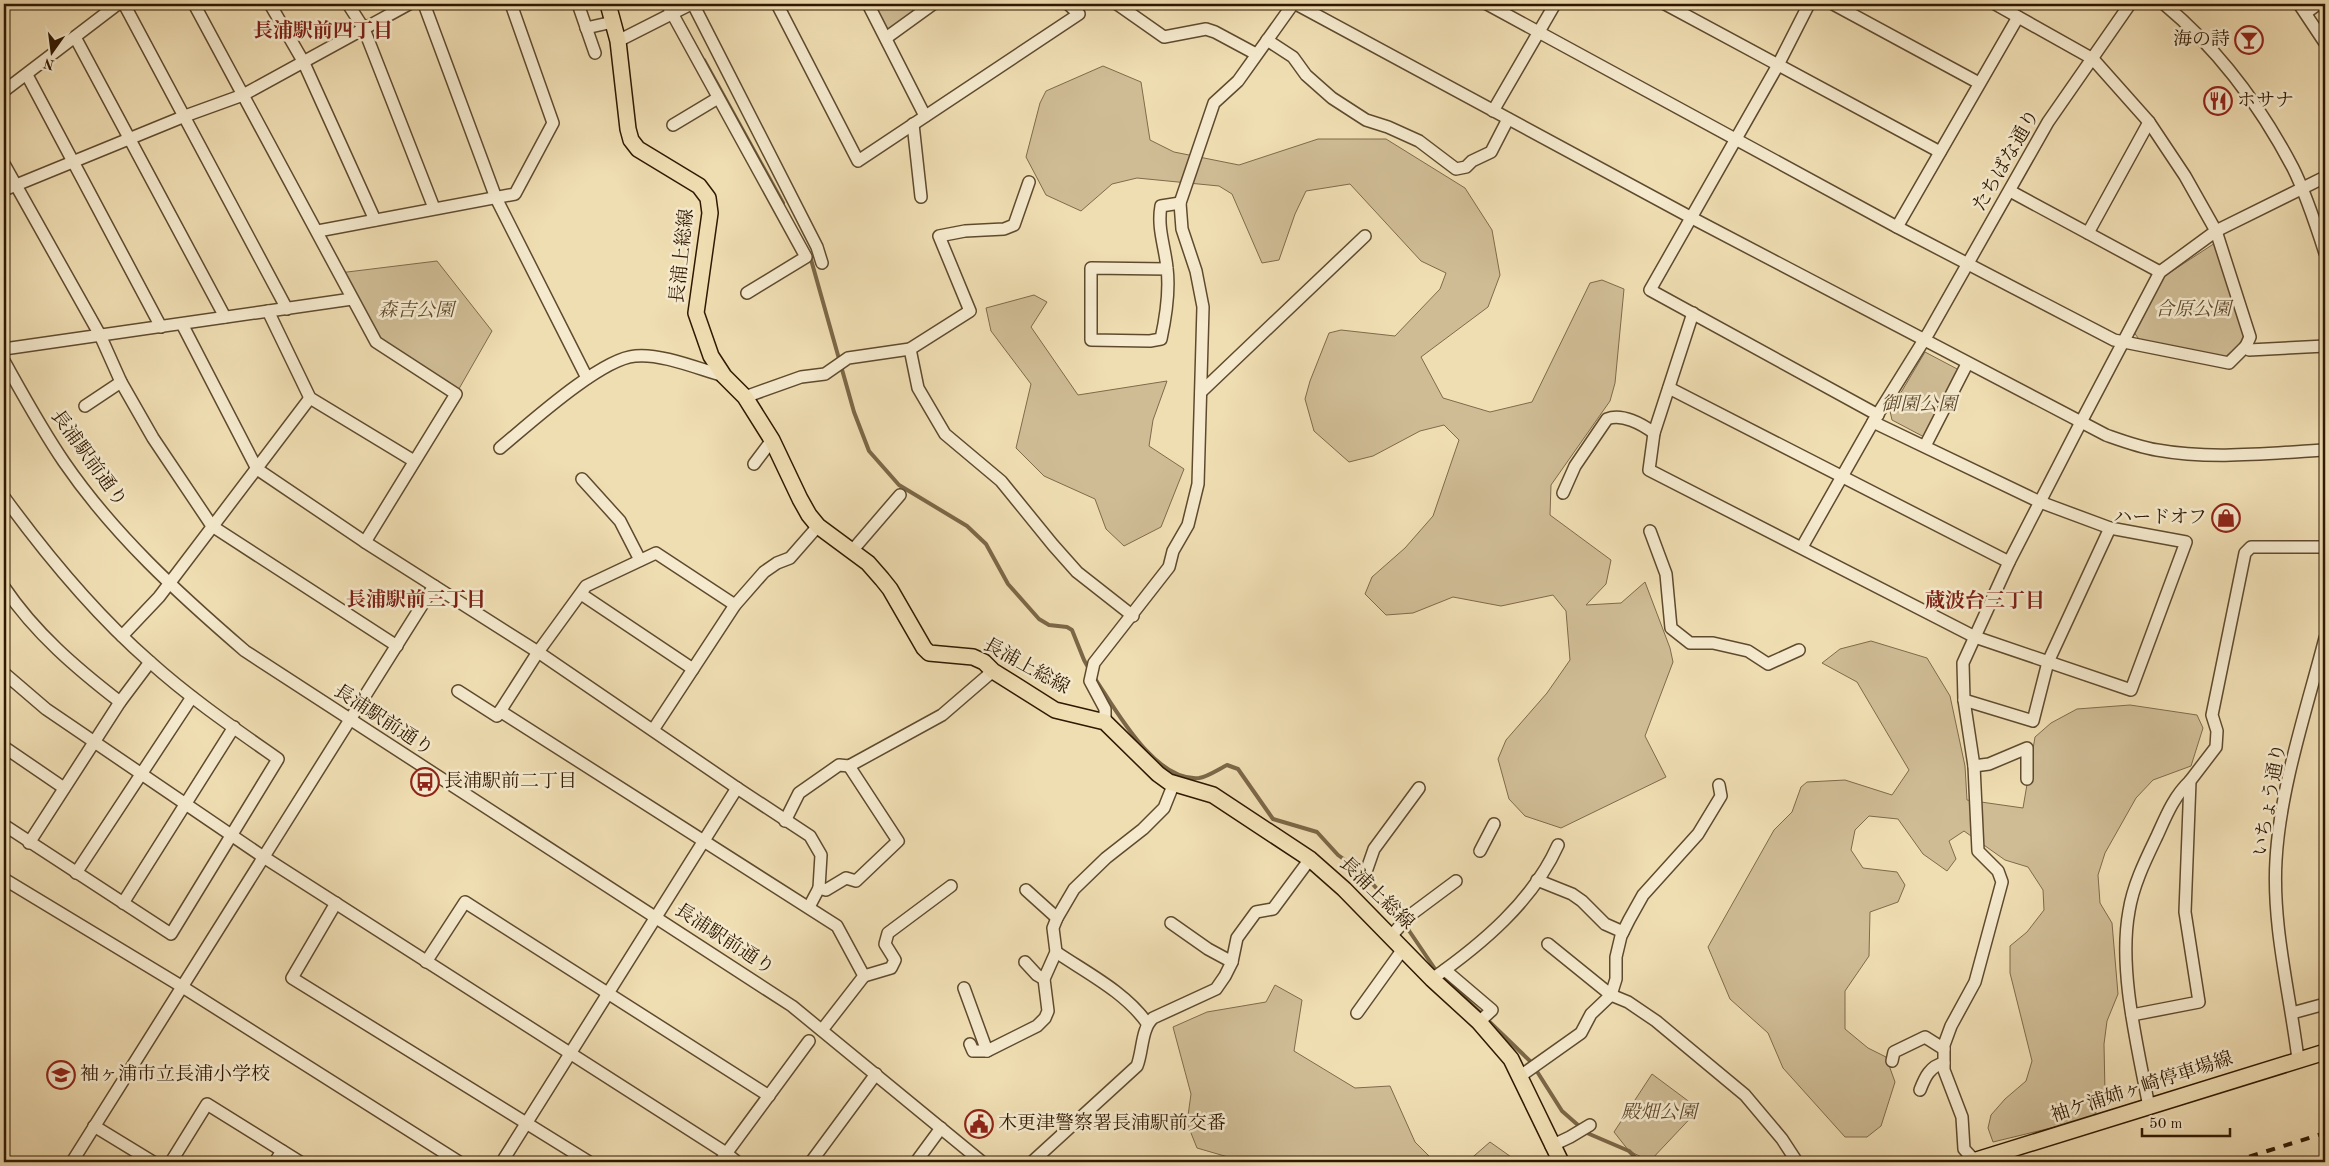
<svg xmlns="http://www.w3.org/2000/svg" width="2329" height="1166" font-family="'Old Standard TT','Noto Serif JP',serif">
<rect width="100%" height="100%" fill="#f0deb3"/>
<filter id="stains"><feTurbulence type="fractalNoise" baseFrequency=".004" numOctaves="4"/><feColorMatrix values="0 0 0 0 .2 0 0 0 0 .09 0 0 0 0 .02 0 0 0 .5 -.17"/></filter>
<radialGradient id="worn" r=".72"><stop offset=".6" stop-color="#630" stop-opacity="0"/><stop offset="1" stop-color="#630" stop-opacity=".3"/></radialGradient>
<g fill="#cfbc95" stroke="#7f6a4b">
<path d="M868 4H933L886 38Z"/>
<path d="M1103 66 1141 82 1150 140 1174 152 1239 165 1318 139H1386L1465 188 1492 230 1500 275 1488 307 1421 357 1443 398 1490 412 1532 402 1590 283 1602 280 1624 289 1615 383 1610 401 1551 485 1550 515 1611 560 1606 584 1586 605 1621 603 1645 582 1670 648 1673 662 1645 736 1666 777 1561 828 1525 816 1509 799 1498 759 1506 740 1547 693 1570 660 1566 611 1553 595 1501 606 1453 597 1413 613 1386 615 1365 594 1372 577 1405 548 1433 516 1459 440 1444 425 1420 431 1373 456 1349 462 1314 431 1305 399 1310 381 1329 333 1341 330 1395 336 1440 289 1446 273 1421 261 1350 184 1306 191 1295 214 1279 260 1262 263 1232 194 1219 186 1137 178 1112 184 1081 211 1046 195 1026 157 1040 103 1046 91Z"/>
<path d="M2215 243 2244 335 2239 345 2224 358 2141 342 2133 331 2163 277Z"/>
<path d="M437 261 492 331 456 394 376 342 339 273Z"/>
<path d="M1034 295 1047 302 1031 327 1078 395 1167 381 1153 420 1149 446 1184 469 1161 527 1124 546 1106 529 1095 499 1044 476 1016 448 1031 384 991 331 986 308Z"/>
<path d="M1925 352 1961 371 1926 438 1892 420 1890 411Z"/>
<path d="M1871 641 1927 658 1950 696 1965 766 1967 800 2023 808 2035 737 2051 723 2077 709 2130 705 2197 715 2203 728 2191 766 2153 780 2136 798 2105 853 2098 875 2100 903 2112 923 2118 994 2107 1021 2104 1044 2105 1093 2101 1105 2092 1118 1993 1142 1988 1128 1991 1115 2005 1099 2026 1081 2032 1061 2010 973V946L2027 932 2044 910 2043 890 2028 867 2005 860 1964 831 1949 841 1956 859 1947 871 1923 854 1898 819 1869 816 1855 830 1851 850 1863 868 1897 872 1905 885 1898 902 1870 912 1869 956 1845 991V1029L1868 1048 1886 1057 1895 1082 1881 1126 1867 1137H1845L1783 1068 1768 1033 1730 999 1708 947 1774 830 1792 812 1801 787 1807 782 1845 780 1892 795 1909 770 1857 682 1822 663 1840 649Z"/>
<path d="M1275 985 1302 1000 1294 1051 1355 1088 1390 1086 1415 1142 1435 1162H1234L1228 1157 1197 1148 1187 1123 1191 1094 1173 1027 1207 1012 1266 1002Z"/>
<path d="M1652 1074 1699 1109 1650 1161 1629 1151 1614 1132Z"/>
<path d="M1490 1142 1514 1159 1511 1162H1467Z"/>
</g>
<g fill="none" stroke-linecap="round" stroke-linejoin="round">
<g stroke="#7b6747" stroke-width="4">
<path d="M704 60 783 203"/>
<path d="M810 256 854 412 869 451 899 485 967 526 986 544 1008 584 1039 619 1049 625 1067 627 1072 630 1084 660 1089 669"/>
<path d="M1094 677C1115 708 1154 782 1199 778 1207 777 1219 769 1227 765L1238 769 1273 819 1317 832 1338 855 1363 873 1393 907 1435 969 1531 1062 1562 1111 1587 1133 1629 1151 1640 1162"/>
</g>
<defs>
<g id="minor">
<path d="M124 4 287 309"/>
<path d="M194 4 376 342 456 394 365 542"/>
<path d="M270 4 303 61 375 220"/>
<path d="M348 4 364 29 434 208"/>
<path d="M424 4 496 198 587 378"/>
<path d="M578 4 595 53"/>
<path d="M667 4 806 257 747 293"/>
<path d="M693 4 817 247 822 263"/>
<path d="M777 4 858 161 1079 14 1068 4"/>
<path d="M868 4 925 116"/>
<path d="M1117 4 1164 37 1206 29 1215 32 1256 54"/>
<path d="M1296 4 1692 218 2106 435C2123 441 2139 447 2157 450 2212 460 2270 453 2325 450"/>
<path d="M1487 4 1897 227 2114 340 2229 363 2246 346 2250 337 2216 231 2185 176 2149 122 2093 59 1995 4"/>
<path d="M1665 4 1940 152"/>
<path d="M1809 4 1778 65 1650 290 1878 415"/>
<path d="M1833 4 1979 83"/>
<path d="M2164 4C2217 48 2261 107 2293 168 2306 194 2316 225 2325 253"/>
<path d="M2299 4 2325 43"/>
<path d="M2307 12 2318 4"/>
<path d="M586 28 613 22"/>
<path d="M75 37 225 317"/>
<path d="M886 38 933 4"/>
<path d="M1267 40 1293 57 1306 75 1332 98 1366 120 1388 127 1419 141 1456 169 1466 167 1472 161 1491 152 1508 119"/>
<path d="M618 41 691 4"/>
<path d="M27 75 161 327"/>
<path d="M4 91 118 4"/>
<path d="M1493 111 1555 4"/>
<path d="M913 124 921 197"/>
<path d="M673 125 718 98"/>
<path d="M4 164 100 335 121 382 153 438 212 526 397 646"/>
<path d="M4 190 185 116 243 95 409 4"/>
<path d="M2010 191 2160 272"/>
<path d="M1897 227 2018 17"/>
<path d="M318 231 515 194 553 123 511 4"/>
<path d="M2088 233 2149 122"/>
<path d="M1167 269 1091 268V340L1150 341 1161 339C1166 316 1170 292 1167 268 1165 247 1157 228 1161 206L1180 203"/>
<path d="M268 311 310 398 414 461"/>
<path d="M1693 313 1654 433 1649 470 1975 637 2131 690 2186 542 2110 528 2040 502 1873 422"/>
<path d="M182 324 257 469 365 542 538 652 737 788 810 836 821 855 819 888"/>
<path d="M2246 346 2249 350 2325 346"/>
<path d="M4 349 352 299"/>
<path d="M910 349 918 388 945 434 1001 481 1053 545 1077 572 1133 616"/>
<path d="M4 361C23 395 42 430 64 462 114 535 179 594 245 651L792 1006 982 1162"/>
<path d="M1669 388 2009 562"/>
<path d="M1201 392 1365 236"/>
<path d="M745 397 801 377 825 374 848 358 910 349 970 311 939 236 965 231 1004 229 1014 225 1029 182"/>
<path d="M85 406 121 382"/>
<path d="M1925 446 1967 364"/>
<path d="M500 448C529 424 600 359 635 356 661 353 699 369 724 376"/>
<path d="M754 464 772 440"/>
<path d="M582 479 620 521 640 560"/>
<path d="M1563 493 1575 466 1607 419C1622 413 1642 424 1654 433"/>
<path d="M4 497C47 556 95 614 150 662 190 698 234 728 278 759L171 934 4 825"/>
<path d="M1650 531 1666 574 1671 628 1690 643H1713L1748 651 1768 664 1799 650"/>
<path d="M1802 547 1873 422 1929 332 2048 122 2130 4"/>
<path d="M851 552 900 495"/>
<path d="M4 587C35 633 76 668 120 702"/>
<path d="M581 594 693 669"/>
<path d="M122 636 159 597 310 398"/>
<path d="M4 673 46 709 262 856 726 1153 737 1162"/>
<path d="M458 691 497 716 538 652 586 586 656 553 735 605"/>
<path d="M1964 700 2033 721 2048 662 2110 528"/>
<path d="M500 711 837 926 864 976 822 1030"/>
<path d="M1105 722V709L1090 681 1094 663 1169 567 1173 551 1188 525 1198 484 1203 307 1196 271 1182 229 1180 203 1214 103 1238 81 1293 4"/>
<path d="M653 730 735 605 764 572 777 563 790 558 818 526"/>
<path d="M4 747 64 788"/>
<path d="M1974 766 1989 764 2027 748V779"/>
<path d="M785 821 799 793 839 765 849 766 942 715 993 671"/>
<path d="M29 843 120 702 150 662"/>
<path d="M1480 851 1494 824"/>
<path d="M1367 869 1374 849 1419 788"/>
<path d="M76 873 192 697"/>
<path d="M4 879 181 986 459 1162"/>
<path d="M1537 880 1572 894 1582 901 1605 924 1623 932"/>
<path d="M1026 890 1057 918"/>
<path d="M123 903 234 727"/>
<path d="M336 903 292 978 589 1162"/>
<path d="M809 907 819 888 826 890 846 878 856 881 898 841 849 766"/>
<path d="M1171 923 1208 949 1232 962"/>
<path d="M1391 936 1409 916 1456 881"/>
<path d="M1548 944 1611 995 1628 1002 1656 1021 1745 1095 1782 1139 1797 1162"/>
<path d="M1056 952C1087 973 1125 992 1147 1023"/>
<path d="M426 962 465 902 769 1096"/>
<path d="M1025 962 1037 975 1044 979"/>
<path d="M1445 970 1492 1010 1479 1022"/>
<path d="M864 976 891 968 895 960 885 944 888 933 951 886"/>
<path d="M1432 979C1482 944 1533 901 1558 845"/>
<path d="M964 988 987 1051"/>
<path d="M1357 1013 1403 949"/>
<path d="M2292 1013 2325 1004"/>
<path d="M2132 1015 2199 1002 2185 912 2190 781 2216 747 2217 731 2212 715 2245 553 2251 547H2325"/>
<path d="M970 1044 973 1051H987L1037 1026 1045 1018 1048 1011 1044 979 1056 952 1053 928 1057 918 1074 889 1106 858 1143 829 1164 808 1174 783"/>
<path d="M2298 1059C2290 994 2272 926 2276 860 2280 788 2307 708 2325 638"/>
<path d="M1892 1061 1894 1052 1925 1037 1944 1049"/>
<path d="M1519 1077 1581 1033 1591 1014 1611 995 1616 979V957L1621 936 1629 920 1643 895 1698 834 1721 796 1719 785"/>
<path d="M1920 1090C1925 1077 1930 1066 1944 1063"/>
<path d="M2149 1107C2138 1048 2118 970 2129 911 2133 885 2146 859 2157 836 2166 816 2174 796 2190 781"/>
<path d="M94 1126 153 1162"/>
<path d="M1551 1146 1570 1137 1590 1125"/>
<path d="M1975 1161 1964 1149 1962 1117 1944 1070V1045L1951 1026 1975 982 2002 882 1998 871 1978 851 1974 766 1964 700 1963 663 2009 562 2080 424 2160 272 2216 231 2325 177"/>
<path d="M72 1162C191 970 312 778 434 586"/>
<path d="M171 1162 207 1104 300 1162"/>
<path d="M275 1162 282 1151"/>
<path d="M502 1162 737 788"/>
<path d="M720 1162 809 1041"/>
<path d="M811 1162 876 1074"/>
<path d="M916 1162 941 1128"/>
<path d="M1032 1162 1137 1066C1143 1051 1141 1029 1153 1018L1216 989 1225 976 1232 962 1237 938 1256 912 1273 909 1310 859"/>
</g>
<g id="major">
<path d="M608 4 618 41 628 129 631 140 638 149 699 186 708 198 710 213 696 313 711 356 724 376 745 397 772 440 800 499 809 515 818 526 868 563 882 579 890 589 924 648 929 653 973 657 984 662 993 671 1055 710 1105 722 1158 774 1169 782 1213 795 1310 859 1344 889 1432 979 1479 1022 1511 1059 1561 1162"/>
<path d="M1970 1162 2325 1052"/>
</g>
</defs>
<use href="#minor" stroke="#5f4a2e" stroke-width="14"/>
<use href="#major" stroke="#2f1801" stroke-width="18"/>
<use href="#minor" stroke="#f5eace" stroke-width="11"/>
<use href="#major" stroke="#f0deb3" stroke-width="15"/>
<path stroke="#2f1801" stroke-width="4" stroke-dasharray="9 9" stroke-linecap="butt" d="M2232 1162 2325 1133"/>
</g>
<defs>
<symbol id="bar-ring" viewBox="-11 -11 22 22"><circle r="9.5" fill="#f5eace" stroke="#8f2418" stroke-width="1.5"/><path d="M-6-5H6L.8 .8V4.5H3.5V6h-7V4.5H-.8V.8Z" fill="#8f2418"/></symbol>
<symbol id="restaurant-ring" viewBox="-11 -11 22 22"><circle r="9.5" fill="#f5eace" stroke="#8f2418" stroke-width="1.5"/><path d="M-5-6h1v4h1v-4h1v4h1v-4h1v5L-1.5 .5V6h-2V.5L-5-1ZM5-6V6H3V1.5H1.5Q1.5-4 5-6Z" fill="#8f2418"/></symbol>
<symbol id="shop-ring" viewBox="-11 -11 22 22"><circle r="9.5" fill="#f5eace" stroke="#8f2418" stroke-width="1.5"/><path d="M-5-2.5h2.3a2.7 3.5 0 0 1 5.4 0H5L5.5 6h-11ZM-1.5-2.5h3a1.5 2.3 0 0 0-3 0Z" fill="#8f2418"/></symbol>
<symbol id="bus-ring" viewBox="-11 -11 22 22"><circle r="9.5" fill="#f5eace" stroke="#8f2418" stroke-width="1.5"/><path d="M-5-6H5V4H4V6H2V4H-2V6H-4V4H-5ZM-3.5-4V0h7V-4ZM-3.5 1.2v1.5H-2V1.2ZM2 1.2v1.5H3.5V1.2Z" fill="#8f2418"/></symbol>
<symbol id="school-ring" viewBox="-11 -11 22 22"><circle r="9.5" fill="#f5eace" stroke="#8f2418" stroke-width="1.5"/><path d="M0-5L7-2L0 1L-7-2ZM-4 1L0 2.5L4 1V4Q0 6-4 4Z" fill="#8f2418"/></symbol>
<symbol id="civic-ring" viewBox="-11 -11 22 22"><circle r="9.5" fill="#f5eace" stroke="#8f2418" stroke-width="1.5"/><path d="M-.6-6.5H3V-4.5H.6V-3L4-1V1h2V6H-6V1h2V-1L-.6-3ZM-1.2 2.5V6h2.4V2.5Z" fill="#8f2418"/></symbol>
</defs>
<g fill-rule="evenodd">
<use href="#bar-ring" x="2233" y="24" width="32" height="32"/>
<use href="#restaurant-ring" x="2202" y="85" width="32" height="32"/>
<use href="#shop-ring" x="2210" y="502" width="32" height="32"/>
<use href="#bus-ring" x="409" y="766" width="32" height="32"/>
<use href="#school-ring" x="45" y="1059" width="32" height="32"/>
<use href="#civic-ring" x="963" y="1108" width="32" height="32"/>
</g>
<g text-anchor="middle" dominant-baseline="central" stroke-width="5" stroke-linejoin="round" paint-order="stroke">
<g font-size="19" fill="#2f1801" stroke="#f5eace" text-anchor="start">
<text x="2230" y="40" text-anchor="end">海の詩</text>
<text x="2237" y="101">ホサナ</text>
<text x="2207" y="518" text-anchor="end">ハードオフ</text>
<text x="444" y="782">長浦駅前二丁目</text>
<text x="80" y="1075">袖ヶ浦市立長浦小学校</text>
<text x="998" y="1124">木更津警察署長浦駅前交番</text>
</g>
<g font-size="19" fill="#2f1801" stroke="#f5eace">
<text transform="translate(2007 161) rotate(-60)">たちばな通り</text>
<text transform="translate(683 256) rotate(-84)">長浦上総線</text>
<text transform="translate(88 459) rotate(54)">長浦駅前通り</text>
<text transform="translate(1026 667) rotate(29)">長浦上総線</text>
<text transform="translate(383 721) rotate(33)">長浦駅前通り</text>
<text transform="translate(2271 800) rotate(-80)">いちょう通り</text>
<text transform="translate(1376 894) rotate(44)">長浦上総線</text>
<text transform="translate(724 940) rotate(33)">長浦駅前通り</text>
<text transform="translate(2142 1088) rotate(-18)">袖ケ浦姉ヶ崎停車場線</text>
</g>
<g font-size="19" font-style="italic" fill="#5f492d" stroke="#f5eace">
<text x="2193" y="310">合原公園</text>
<text x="416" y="311">森吉公園</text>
<text x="1919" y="405">御園公園</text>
<text x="1659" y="1113">殿畑公園</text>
</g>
<g font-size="20" font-weight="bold" fill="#7a1f14" stroke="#f5eace">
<text x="323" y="32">長浦駅前四丁目</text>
<text x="416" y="601">長浦駅前三丁目</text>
<text x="1985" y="602">蔵波台三丁目</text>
</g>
</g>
<rect width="2329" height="1166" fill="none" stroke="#f0deb3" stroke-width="20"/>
<rect x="5" y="5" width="2319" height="1156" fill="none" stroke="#2f1801" stroke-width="2.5"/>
<rect x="10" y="10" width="2309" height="1146" fill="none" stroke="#2f1801"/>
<g transform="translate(52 52) rotate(194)" stroke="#f5eace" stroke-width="4" paint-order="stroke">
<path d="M0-4L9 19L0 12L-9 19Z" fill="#2f1801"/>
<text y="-8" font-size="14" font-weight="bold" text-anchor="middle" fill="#2f1801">N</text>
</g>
<path d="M2142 1128v8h88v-8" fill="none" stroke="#2f1801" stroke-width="2.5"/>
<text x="2149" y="1128" font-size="15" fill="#2f1801" stroke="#f5eace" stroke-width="4" paint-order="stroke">50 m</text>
<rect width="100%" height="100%" filter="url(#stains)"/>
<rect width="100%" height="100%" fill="url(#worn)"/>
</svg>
